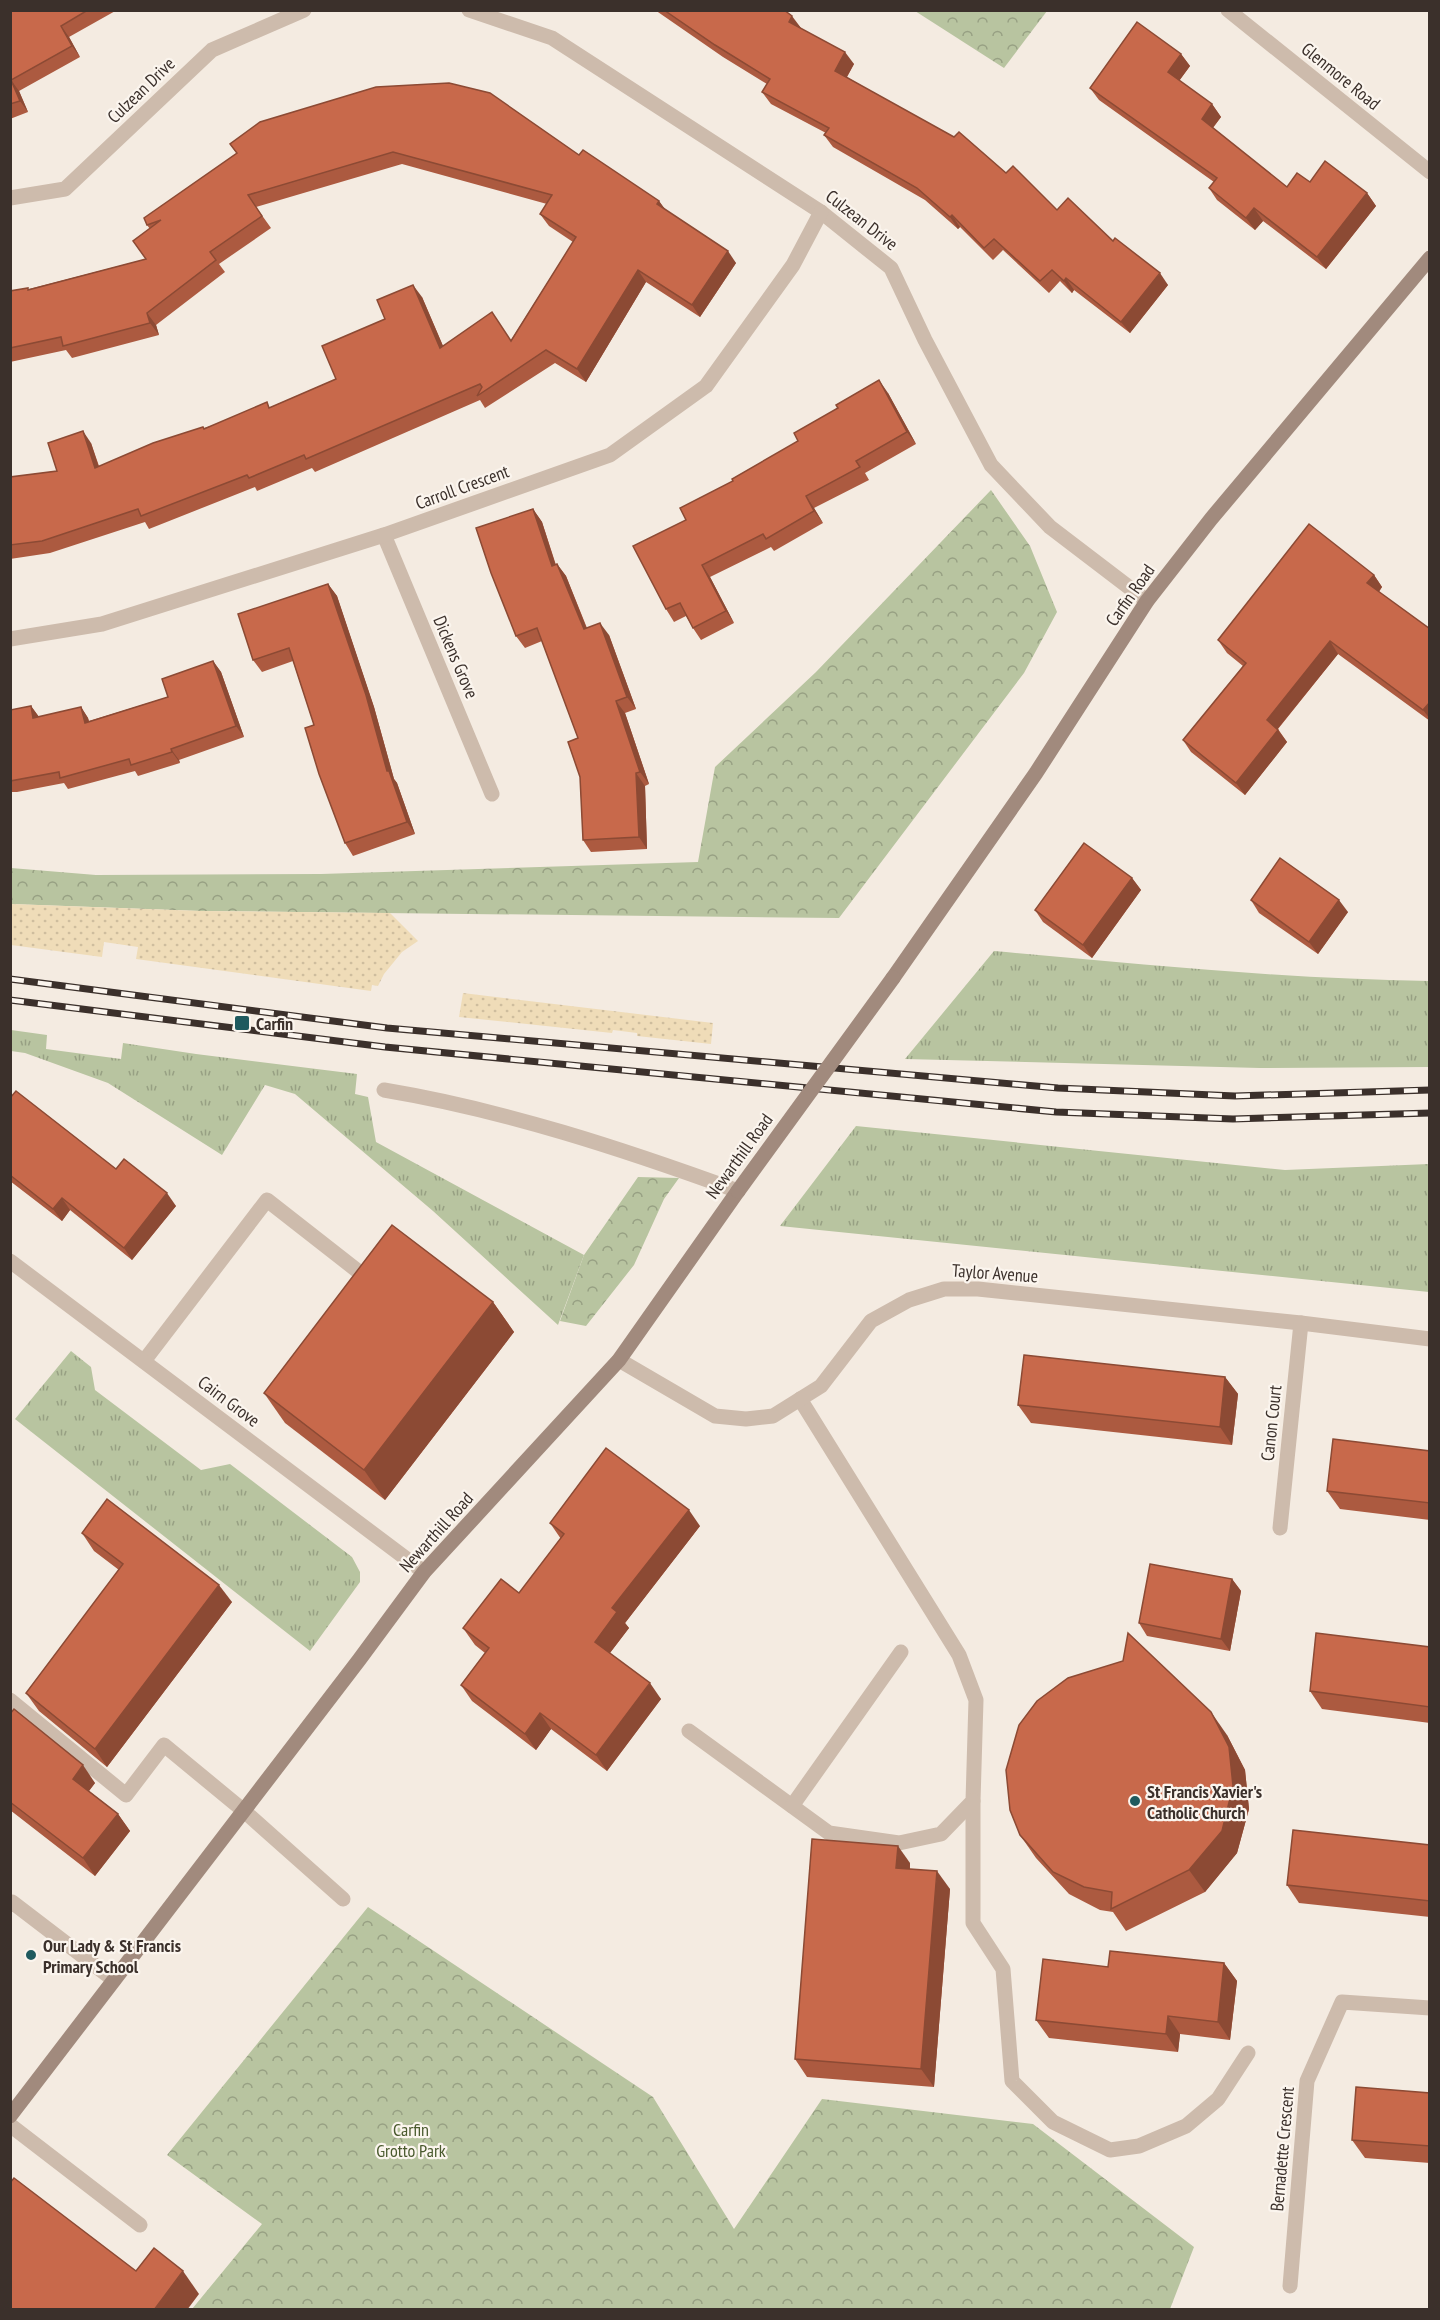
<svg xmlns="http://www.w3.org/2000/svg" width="1440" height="2320" font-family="'PT Sans Narrow',sans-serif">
<defs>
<pattern id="grass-tufts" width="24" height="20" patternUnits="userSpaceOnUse" patternTransform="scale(1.5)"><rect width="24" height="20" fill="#b8c4a0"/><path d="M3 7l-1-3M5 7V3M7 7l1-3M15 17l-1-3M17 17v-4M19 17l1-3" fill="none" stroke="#97a083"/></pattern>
<pattern id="forest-crowns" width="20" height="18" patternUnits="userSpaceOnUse" patternTransform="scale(1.5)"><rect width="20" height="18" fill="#b8c4a0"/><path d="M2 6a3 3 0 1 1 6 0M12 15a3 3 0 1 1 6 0" fill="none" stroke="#97a083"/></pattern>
<pattern id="sand-dots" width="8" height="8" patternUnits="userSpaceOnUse" patternTransform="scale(1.5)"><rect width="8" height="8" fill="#efdcb8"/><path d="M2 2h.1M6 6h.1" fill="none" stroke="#cebd9e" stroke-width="1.8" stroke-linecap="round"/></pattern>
</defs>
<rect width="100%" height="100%" fill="#f4ebe1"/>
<g fill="url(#grass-tufts)">
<path d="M994 951C1139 964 1284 979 1429 981V1067L1260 1068 905 1059Z"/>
<path d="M11 1030 47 1035 46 1049 121 1059 123 1043 196 1054 357 1074 355 1094 368 1097 376 1142 584 1255 558 1325 433 1211 295 1094 265 1085 222 1155 108 1083 25 1053 11 1051Z"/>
<path d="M856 1126 1285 1170 1429 1164V1292L780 1226Z"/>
<path d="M71 1351 91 1367 95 1390 201 1470 230 1464 352 1557 360 1572V1582L310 1651 15 1419Z"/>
</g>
<g fill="url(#forest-crowns)">
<path d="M915 11H1047L1004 68Z"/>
<path d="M991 490 1030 546 1057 612 1024 673 839 918 201 911 11 904V868L96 875 321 874 698 862 715 767 816 672Z"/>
<path d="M638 1177 679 1178 664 1199 634 1265 586 1326 560 1321 584 1255Z"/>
<path d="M368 1907 653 2097 734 2229 822 2099 1033 2124 1194 2247 1170 2309H192L262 2224 167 2155Z"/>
</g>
<g fill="url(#sand-dots)">
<path d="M11 904 201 911 390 913 418 941 402 952 384 974 378 986 372 985 371 991 136 959 138 947 104 942 102 957 11 945Z"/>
<path d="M463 993 713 1023 711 1044 637 1036V1033L613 1030 612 1033 459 1017Z"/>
</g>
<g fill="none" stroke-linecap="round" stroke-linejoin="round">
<g stroke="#cdbbac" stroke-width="15">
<path d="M384 1090C504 1110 623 1149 738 1191"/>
<path d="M144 1361 267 1200 359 1272"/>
<path d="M10 1700 126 1795 164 1745 244 1811 343 1899"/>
<path d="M689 1731 829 1833 899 1843 941 1834 973 1801 976 1700 959 1655 800 1399"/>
<path d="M973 1801V1923L1003 1969 1012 2081 1053 2122 1110 2150 1139 2146 1186 2126 1218 2099 1248 2053"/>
<path d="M792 1806 901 1652"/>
<path d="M10 1905 12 1902 114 1980"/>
<path d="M10 2125 140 2225"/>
</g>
<g stroke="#cdbbac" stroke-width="15">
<path d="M469 10 552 38 821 212 891 268 925 340 991 465 1050 527 1147 601"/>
<path d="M10 198 65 189 212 50 304 10"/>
<path d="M384 535 492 794"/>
<path d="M10 639 102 624 384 535 610 455 706 386 793 265 821 212"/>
<path d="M10 1261 424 1572"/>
<path d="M619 1360 715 1416 746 1419 773 1416 821 1386 871 1321 909 1300 944 1289H978L1301 1323 1430 1339"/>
<path d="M1280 1528 1301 1323"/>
<path d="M1290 2286 1307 2081 1342 2002 1430 2008"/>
</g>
<path stroke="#cdbbac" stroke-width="15" d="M1228 10 1430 172"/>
<g stroke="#a18a7d" stroke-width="15">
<path d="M893 978 1036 773 1147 601 1211 519 1430 258"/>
<path d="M10 2116 359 1660 424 1572 619 1360 738 1191"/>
</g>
<defs>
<g id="rail">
<path d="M10 979 387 1028 1058 1088 1235 1096 1430 1090"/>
<path d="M10 1000 385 1047 1056 1112 1233 1119 1430 1113"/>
</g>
</defs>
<use href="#rail" stroke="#3b302b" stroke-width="7"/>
<use href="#rail" stroke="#fbf5ee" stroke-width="4.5" stroke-dasharray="14" stroke-linecap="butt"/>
<path stroke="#a18a7d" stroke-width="15" d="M738 1191 893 978"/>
</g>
<g fill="#ac5a40">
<path d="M14 10H117L69 37 80 57 19 91 28 112 10 119V12Z"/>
<path d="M655 10H784L801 28 854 64 847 77 1006 173 1057 210 1113 241 1168 285 1130 333 1074 290 1072 293 1060 281 1049 293 1003 250 993 260 960 227 958 229 925 200 833 147 824 135 826 133 771 104 762 92 767 84 723 57Z"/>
<path d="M1181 54 1190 66 1179 81 1212 104 1221 117 1213 128 1287 187 1310 182 1367 193 1376 206 1326 269 1263 221 1255 230 1217 200 1209 188 1214 182 1099 100 1090 88Z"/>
<path d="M230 144 579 155 659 201 665 210 736 263 700 317 646 282 586 382 555 363 485 408 480 400 315 472 312 468 257 491 255 487 149 529 145 522 50 553 10 559V477L57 471 91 443 99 466 204 428 271 407 336 379 385 319 422 297 443 346 511 340 573 242 549 226 540 214 547 204 402 164 256 207 271 228 219 264 225 272 156 325 159 335 72 358 66 350 10 362V291L29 289 146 259 133 241 150 229 147 225 237 154Z"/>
<path d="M888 393 916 444 865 473 869 480 814 508 823 523 774 551 771 547 710 577 734 623 701 640 693 628 686 616 674 622 666 609 686 520 733 481 798 441Z"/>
<path d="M533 509 542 522 556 565 557 564 566 576 587 628 609 635 636 709 625 713 649 784 645 786 647 849 591 852 583 840 578 738 542 641 525 648 516 636Z"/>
<path d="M1374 575 1382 587 1379 592 1430 629V721L1338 654 1278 729 1287 742 1245 795 1191 752 1183 740 1243 666 1227 653 1218 640Z"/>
<path d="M328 584 337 596 374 707 394 779 397 783 415 834 353 856 345 843 314 725 293 661 262 672 253 660Z"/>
<path d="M213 661 221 672 244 737 179 760 180 763 138 776 135 771 68 789 64 783 17 792H10V710L31 706 39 717 81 707 88 718 89 721 168 697Z"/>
<path d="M1132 878 1141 890 1092 958 1043 922 1035 910Z"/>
<path d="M1251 900 1348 912 1318 954 1259 913Z"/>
<path d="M10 1098 116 1169 176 1206 132 1260 70 1210 62 1221 10 1181Z"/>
<path d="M493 1302 514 1332 385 1500 285 1423 264 1393Z"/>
<path d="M1225 1377 1238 1394 1232 1445 1031 1423 1018 1405Z"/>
<path d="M1430 1451V1520L1340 1509 1327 1491Z"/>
<path d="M550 1523 700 1526 625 1623 629 1628 610 1653 661 1699 607 1771 551 1729 536 1750 472 1701 461 1685 485 1653 475 1645 463 1628 519 1593 561 1539Z"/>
<path d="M82 1533 232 1602 107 1767 39 1711 26 1693 119 1570 94 1551Z"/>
<path d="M1232 1579 1241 1591 1230 1651 1147 1636 1139 1623Z"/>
<path d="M1430 1647V1723L1322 1709 1310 1691Z"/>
<path d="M10 1714 95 1783 89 1791 118 1814 130 1831 95 1876 10 1810Z"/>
<path d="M1227 1735 1245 1770 1249 1809 1237 1853 1205 1892 1126 1931 1113 1912 1100 1910 1069 1894 1036 1858 1020 1835Z"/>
<path d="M1430 1845V1917L1299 1903 1287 1885Z"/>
<path d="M910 1863V1869L950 1889 934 2087 807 2077 795 2059Z"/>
<path d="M1224 1963 1237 1981 1230 2040 1180 2034 1178 2052 1049 2038 1036 2020 1108 1967Z"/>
<path d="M1430 2093V2163L1365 2158 1352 2140Z"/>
</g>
<g fill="#8c4a34">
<path d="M792 16 801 28 789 22Z"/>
<path d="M61 26 69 37 80 57 72 46Z"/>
<path d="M845 52 854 64 844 82 835 71Z"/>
<path d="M1181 54 1190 66 1176 85 1168 72Z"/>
<path d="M11 80 19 91 28 112 20 101Z"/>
<path d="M1212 104 1221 117 1210 131 1202 119Z"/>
<path d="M1367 193 1376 206 1326 269 1317 257Z"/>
<path d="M659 201 668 213 657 204Z"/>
<path d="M1254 208 1263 221 1255 230 1246 218Z"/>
<path d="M952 215 960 227 958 229 950 217Z"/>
<path d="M728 251 736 263 700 317 692 305Z"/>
<path d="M638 270 646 282 586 382 577 369Z"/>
<path d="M1160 273 1168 285 1130 333 1121 322Z"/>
<path d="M1066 278 1074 290 1072 293 1064 281Z"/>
<path d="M413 285 422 297 449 360 440 348Z"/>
<path d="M147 313 156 325 159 335 150 323Z"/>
<path d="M879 380 888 393 916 444 907 432Z"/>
<path d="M83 431 91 443 103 480 95 468Z"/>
<path d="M806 496 814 508 823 523 814 511Z"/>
<path d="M533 509 542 522 560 579 552 566Z"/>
<path d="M557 564 566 576 592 642 584 629Z"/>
<path d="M702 565 710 577 734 623 726 611Z"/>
<path d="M1374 575 1382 587 1376 595 1367 583Z"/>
<path d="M328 584 337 596 374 707 394 779 397 783 415 834 407 822 387 771Z"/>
<path d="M600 623 609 635 636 709 627 697Z"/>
<path d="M1330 641 1338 654 1275 732 1267 720Z"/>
<path d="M213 661 221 672 244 737 236 726Z"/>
<path d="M616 701 625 713 649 784 640 772Z"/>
<path d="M1430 702V719L1423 710Z"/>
<path d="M31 706 39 717 33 718Z"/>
<path d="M81 707 88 718 92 734 85 723Z"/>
<path d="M1278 730 1287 742 1245 795 1236 783Z"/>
<path d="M171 749 179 760 180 763 172 752Z"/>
<path d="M636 773 645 786 647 849 639 837Z"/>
<path d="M1132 878 1141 890 1092 958 1083 945Z"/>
<path d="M1339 900 1348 912 1318 954 1309 942Z"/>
<path d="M167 1193 176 1206 132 1260 124 1248Z"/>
<path d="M62 1198 70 1210 62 1221 53 1209Z"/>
<path d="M493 1302 514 1332 385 1500 364 1470Z"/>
<path d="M1225 1377 1238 1394 1232 1445 1220 1427Z"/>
<path d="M689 1510 700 1526 625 1623 629 1628 606 1658 595 1642 612 1608Z"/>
<path d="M1232 1579 1241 1591 1230 1651 1221 1639Z"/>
<path d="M219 1585 232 1602 107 1767 95 1749Z"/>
<path d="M650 1683 661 1699 607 1771 596 1755Z"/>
<path d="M1211 1712 1227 1735 1245 1770 1249 1809 1237 1853 1205 1892 1189 1870Z"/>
<path d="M540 1713 551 1729 536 1750 525 1734Z"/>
<path d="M83 1765 95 1783 85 1796 73 1779Z"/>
<path d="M118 1814 130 1831 95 1876 83 1858Z"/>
<path d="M898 1846 910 1863 909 1886 896 1868Z"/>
<path d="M937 1871 950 1889 934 2087 921 2069Z"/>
<path d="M1224 1963 1237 1981 1230 2040 1218 2022Z"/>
<path d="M1168 2016 1180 2034 1178 2052 1166 2034Z"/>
<path d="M183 2271 199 2294 187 2310H154Z"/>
</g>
<g fill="#c8694b" stroke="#8c4a34" stroke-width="1.5">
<path d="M14 10H88L61 26 72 46 11 80 20 101 10 104V12Z"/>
<path d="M664 10H784L792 16 789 22 845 52 835 71 954 137 959 132 1006 173 1013 166 1057 210 1068 198 1113 241 1115 238 1160 273 1121 322 1066 278 1064 281 1052 270 1040 281 994 239 984 248 952 215 950 217 917 188 824 135 829 128 762 92 770 79 715 45Z"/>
<path d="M1137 22 1181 54 1168 72 1212 104 1202 119 1287 187 1297 173 1310 182 1325 161 1367 193 1317 257 1254 208 1246 218 1209 188 1217 178 1090 88Z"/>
<path d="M449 83 490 93 579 155 583 150 659 201 657 204 728 251 692 305 638 270 577 369 546 350 477 396 482 387 480 384 306 459 304 455 249 478 247 475 141 516 138 509 42 541 10 545V477L57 471 48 443 83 431 95 468 153 443 203 427 204 429 267 402 269 408 336 379 322 346 385 319 377 300 413 285 440 348 492 312 511 341 576 237 540 214 552 195 393 152 248 195 262 216 210 252 216 260 147 313 150 323 63 346 61 337 10 348V291L28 288V290L146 259 133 241 161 220 147 225 144 218 237 153 230 144 260 122 376 87Z"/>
<path d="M879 380 907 432 856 461 860 467 806 496 814 511 766 539 763 534 702 565 726 611 693 628 680 603 666 609 633 546 686 520 680 508 733 481 732 479 798 441 794 433 838 408 836 405Z"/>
<path d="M533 509 552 566 557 564 584 629 600 623 627 697 616 701 640 772 636 773 639 837 583 840 580 777 568 742 578 738 537 628 516 636 491 573 476 528Z"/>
<path d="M1309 524 1374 575 1367 583 1430 629V702L1423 710 1330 641 1267 720 1278 730 1236 783 1183 740 1246 663 1218 640Z"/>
<path d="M328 584 366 695 387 771H389L407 822 345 843 319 774 305 728 314 725 289 648 253 660 238 614Z"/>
<path d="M213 661 236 726 171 749 172 752 131 765 129 759 60 778 59 772 10 781V710L31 706 33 718 81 707 85 723 168 697 162 679Z"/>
<path d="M1084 843 1132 878 1083 945 1035 910Z"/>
<path d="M1280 858 1339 900 1309 942 1251 900Z"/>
<path d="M16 1091 116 1169 124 1159 167 1193 124 1248 62 1198 53 1209 10 1175V1098Z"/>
<path d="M392 1225 493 1302 364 1470 264 1393Z"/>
<path d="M1024 1355 1225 1377 1220 1427 1018 1405Z"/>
<path d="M1333 1439 1430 1451V1503L1327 1491Z"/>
<path d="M606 1448 689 1510 612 1608 617 1612 595 1642 650 1683 596 1755 540 1713 525 1734 461 1685 489 1648 463 1628 501 1579 519 1593 564 1534 550 1523Z"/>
<path d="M107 1499 219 1585 95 1749 26 1693 123 1564 82 1533Z"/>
<path d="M1150 1564 1232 1579 1221 1639 1139 1623Z"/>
<path d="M1128 1633 1211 1712 1229 1747 1233 1786 1222 1831 1189 1870 1111 1909 1112 1892 1084 1887 1053 1872 1020 1835 1010 1810 1006 1770 1019 1725 1037 1701 1068 1678 1123 1661Z"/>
<path d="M1316 1633 1430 1647V1707L1310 1691Z"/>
<path d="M14 1709 83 1765 73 1779 118 1814 83 1858 10 1802V1714Z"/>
<path d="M1293 1830 1430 1845V1901L1287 1885Z"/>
<path d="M812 1839 898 1846 896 1868 937 1871 921 2069 795 2059Z"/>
<path d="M1110 1951 1224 1963 1218 2022 1168 2016 1166 2034 1036 2020 1043 1959 1108 1967Z"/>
<path d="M1356 2087 1430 2093V2146L1352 2140Z"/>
<path d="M14 2178 136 2271 154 2248 183 2271 154 2310H10V2183Z"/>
</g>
<g fill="#1f5a5e" stroke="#fbf5ee" stroke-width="2">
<rect x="234" y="1015" width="16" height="16" rx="3"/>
<circle cx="1135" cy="1801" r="6"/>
<circle cx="31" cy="1955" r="6"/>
</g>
<g text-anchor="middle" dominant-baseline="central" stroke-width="4.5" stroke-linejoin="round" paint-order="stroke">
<g font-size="18" fill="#3b302b" stroke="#fbf5ee">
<text transform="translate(1341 76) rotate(39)">Glenmore Road</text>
<text transform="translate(141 90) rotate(-44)">Culzean Drive</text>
<text transform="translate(862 220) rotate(38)">Culzean Drive</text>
<text transform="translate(462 487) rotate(-20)">Carroll Crescent</text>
<text transform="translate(1130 595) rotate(-55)">Carfin Road</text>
<text transform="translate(456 657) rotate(67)">Dickens Grove</text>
<text transform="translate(739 1156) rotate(-54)">Newarthill Road</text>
<text transform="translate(995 1273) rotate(4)">Taylor Avenue</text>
<text transform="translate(229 1401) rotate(37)">Cairn Grove</text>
<text transform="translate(1271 1423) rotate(-84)">Canon Court</text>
<text transform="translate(436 1532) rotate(-48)">Newarthill Road</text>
<text transform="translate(1282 2149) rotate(-85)">Bernadette Crescent</text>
</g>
<g font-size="18" font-weight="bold" fill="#3b302b" stroke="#fbf5ee" text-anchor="start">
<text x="256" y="1023">Carfin</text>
<text x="1147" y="1791">St Francis Xavier's<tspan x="1147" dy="21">Catholic Church</tspan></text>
<text x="43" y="1945">Our Lady &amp; St Francis<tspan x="43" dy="21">Primary School</tspan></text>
</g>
<g font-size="18" fill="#4a5a2e" stroke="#fbf5ee">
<text x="411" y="2129">Carfin<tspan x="411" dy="21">Grotto Park</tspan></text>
</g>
</g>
<rect width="1440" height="2320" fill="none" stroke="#3b302b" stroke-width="24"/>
</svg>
